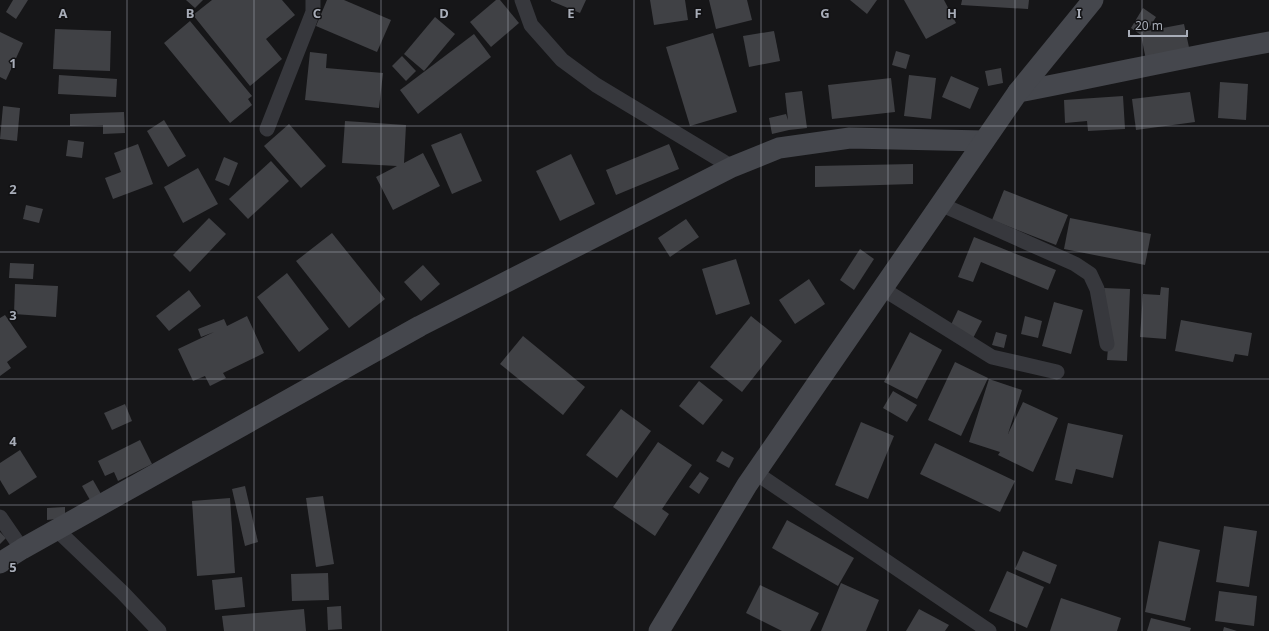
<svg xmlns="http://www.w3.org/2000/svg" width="1269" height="631" font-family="'Noto Sans',sans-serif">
<rect width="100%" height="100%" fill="#161618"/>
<g fill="#404145">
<path d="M13 0H28L16 19 6 12Z"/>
<path d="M186 0H203L195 8Z"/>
<path d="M212 0H282L295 15 266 39 282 59 250 86 193 15Z"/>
<path d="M327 0H344L391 20 377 52 316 26Z"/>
<path d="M496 0H500L519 23 491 47 470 22Z"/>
<path d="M551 0H586L580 13 551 1Z"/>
<path d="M650 0H685L688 20 654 25Z"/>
<path d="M709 0H747L752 20 716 29Z"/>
<path d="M850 0H877L867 14Z"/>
<path d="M904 0H944L956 23 926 39Z"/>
<path d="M962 0H1029L1028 9 961 5Z"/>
<path d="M1143 8 1156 17 1147 31 1184 24 1190 52 1146 60 1141 35 1131 28Z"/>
<path d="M435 17 455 34 424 71 404 54Z"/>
<path d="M190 21 252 96 248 99 252 105 230 123 164 43Z"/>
<path d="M55 29 111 31 110 71 53 69Z"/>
<path d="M774 31 780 61 749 67 743 36Z"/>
<path d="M0 32 23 43 6 80 0 77Z"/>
<path d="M713 33 737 112 690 126 666 47Z"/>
<path d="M474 34 491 57 418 114 400 90Z"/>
<path d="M896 51 910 55 906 69 892 65Z"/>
<path d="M310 52 327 54 326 68 383 73 379 108 305 100Z"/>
<path d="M402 56 416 71 406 81 392 66Z"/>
<path d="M1001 68 1003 83 988 86 985 71Z"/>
<path d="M59 75 117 79 116 97 58 94Z"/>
<path d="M909 75 936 78 931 119 904 116Z"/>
<path d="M951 76 979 88 970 109 942 97Z"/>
<path d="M891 78 895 112 832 119 828 85Z"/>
<path d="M1220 82 1248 84 1246 120 1218 118Z"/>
<path d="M802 91 807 128 789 130 772 134 769 118 786 114 788 120 785 93Z"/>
<path d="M1190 92 1195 122 1136 130 1132 99Z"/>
<path d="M1123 96 1125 129 1088 131 1087 121 1065 123 1064 100Z"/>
<path d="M3 106 20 108 17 141 0 139Z"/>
<path d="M124 112 125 133 103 134V125L70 126V114Z"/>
<path d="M164 120 186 156 168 167 147 131Z"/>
<path d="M345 121 406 125 404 163 423 153 440 186 393 210 376 177 397 166 342 163Z"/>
<path d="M289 124 326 166 301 188 264 146Z"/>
<path d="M461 133 482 181 452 194 431 145Z"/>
<path d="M68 140 84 142 82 158 66 156Z"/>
<path d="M138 144 153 184 113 199 105 178 121 172 114 153Z"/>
<path d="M669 144 679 169 616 195 606 170Z"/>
<path d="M571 154 595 204 560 221 536 171Z"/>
<path d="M224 157 238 163 229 186 215 180Z"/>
<path d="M271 161 289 181 248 219 229 199Z"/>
<path d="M913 164V184L815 187V166Z"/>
<path d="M198 168 218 204 183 223 164 187Z"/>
<path d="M1004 190 1068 215 1056 245 992 220Z"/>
<path d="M26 205 43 209 39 223 23 219Z"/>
<path d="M209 218 226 234 190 272 173 255Z"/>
<path d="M1070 218 1151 234 1145 265 1064 249Z"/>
<path d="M686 219 699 237 670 257 658 238Z"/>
<path d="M332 233 385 299 349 328 296 261Z"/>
<path d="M974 237 1056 270 1048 290 981 262 973 282 958 277Z"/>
<path d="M860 249 874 259 854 290 840 280Z"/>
<path d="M736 259 750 304 716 315 702 269Z"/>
<path d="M10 263 34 264 33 279 9 278Z"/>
<path d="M423 265 440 284 421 301 404 282Z"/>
<path d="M287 273 329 329 299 352 257 297Z"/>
<path d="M809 279 825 304 795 324 779 300Z"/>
<path d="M15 284 58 286 56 317 14 314Z"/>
<path d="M1161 287 1169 288 1166 339 1140 337 1143 294 1160 295Z"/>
<path d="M1104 288 1130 289 1127 361 1107 360 1109 336Z"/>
<path d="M189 290 201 306 169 331 156 316Z"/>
<path d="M1054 302 1083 310 1071 354 1042 346Z"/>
<path d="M958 310 982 321 971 342 948 331Z"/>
<path d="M5 315 27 347 7 362 11 368 0 376V318Z"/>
<path d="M247 316 264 353 223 373 226 378 210 386 205 376 193 381 178 349 214 332 201 337 198 329 224 319 227 326Z"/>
<path d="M751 316 782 341 742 392 710 367Z"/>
<path d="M1025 316 1042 321 1038 338 1021 334Z"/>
<path d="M1181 320 1252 333 1248 356 1235 354 1233 362 1175 351Z"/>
<path d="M910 332 942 350 917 399 884 382Z"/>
<path d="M996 332 1007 335 1004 348 992 345Z"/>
<path d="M523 336 585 387 563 415 500 364Z"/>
<path d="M955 362 988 378 961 436 928 420Z"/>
<path d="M989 379 1022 390 1008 434 1023 402 1058 418 1033 472 998 455 1000 452 969 442Z"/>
<path d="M699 381 723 400 703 425 679 406Z"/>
<path d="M893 391 917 405 907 422 883 408Z"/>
<path d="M125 404 132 421 112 430 104 413Z"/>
<path d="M621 409 651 431 617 478 586 455Z"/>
<path d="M861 422 894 436 868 499 835 485Z"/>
<path d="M1068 423 1123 435 1113 478 1076 469 1072 484 1055 480Z"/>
<path d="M140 440 152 464 118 481 114 472 105 476 98 461Z"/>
<path d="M658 442 692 465 662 509 669 514 655 536 613 507Z"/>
<path d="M935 443 1015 481 1000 512 920 474Z"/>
<path d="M20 450 37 477 9 495 0 480V463Z"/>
<path d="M722 451 734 458 729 468 716 461Z"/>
<path d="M700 472 709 478 699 494 689 487Z"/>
<path d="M93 480 101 494 90 500 82 486Z"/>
<path d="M245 486 258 542 245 546 232 489Z"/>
<path d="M323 496 334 564 316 567 306 498Z"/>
<path d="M230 498 235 573 197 576 192 501Z"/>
<path d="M65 507V518L47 520V508Z"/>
<path d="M787 520 854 558 838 586 772 548Z"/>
<path d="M1224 526 1257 531 1249 587 1216 582Z"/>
<path d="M0 532 6 538 0 544Z"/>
<path d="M1159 541 1200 550 1185 621 1145 612Z"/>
<path d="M1023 551 1057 565 1050 584 1015 569Z"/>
<path d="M1007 571 1044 587 1027 628 989 611Z"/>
<path d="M328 573 329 600 292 601 291 574Z"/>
<path d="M242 577 245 607 215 610 212 580Z"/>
<path d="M841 583 879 600 866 631H821Z"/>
<path d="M760 585 819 613 810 631H782L746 613Z"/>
<path d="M1219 591 1257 596 1254 626 1215 621Z"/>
<path d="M1061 598 1121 618 1117 631H1050Z"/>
<path d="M341 606 342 629 328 630 327 607Z"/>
<path d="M304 609 306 631H224L222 616Z"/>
<path d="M919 609 949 625 945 631H906Z"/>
<path d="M1151 618 1191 628 1190 631H1147Z"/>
<path d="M1224 627 1237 631H1223Z"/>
</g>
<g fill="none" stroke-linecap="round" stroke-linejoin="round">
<g stroke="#37383d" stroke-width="15">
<path d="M522 0 531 25 562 60 596 85 732 167"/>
<path d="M267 129 313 12V0"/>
<path d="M940 204 1075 264 1090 274 1097 289 1107 344"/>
<path d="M883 289 992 357 1057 372"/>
<path d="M756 473 989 631"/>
<path d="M0 517 22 549"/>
<path d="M57 530 123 593 159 631"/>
</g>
<g stroke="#45474d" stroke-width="21">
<path d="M1018 92C1102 76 1185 57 1269 42"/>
<path d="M0 563 22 549 420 326 732 167 779 148 850 138 984 141"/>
<path d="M659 631 747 485 1018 92 1093 0"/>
</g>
</g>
<path fill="none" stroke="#a8adb8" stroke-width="1" stroke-opacity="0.55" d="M127 0V631M254 0V631M381 0V631M508 0V631M634 0V631M761 0V631M888 0V631M1015 0V631M1142 0V631M0 126H1269M0 252H1269M0 379H1269M0 505H1269"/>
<g font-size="13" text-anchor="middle" font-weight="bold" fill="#a8adb8" stroke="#111113" stroke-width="3" stroke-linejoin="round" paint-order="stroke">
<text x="63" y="18">A</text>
<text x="190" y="18">B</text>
<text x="317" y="18">C</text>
<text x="444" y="18">D</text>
<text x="571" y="18">E</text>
<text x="698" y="18">F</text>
<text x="825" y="18">G</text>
<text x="952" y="18">H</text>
<text x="1079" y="18">I</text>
<text x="13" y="68">1</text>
<text x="13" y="194">2</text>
<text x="13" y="320">3</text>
<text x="13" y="446">4</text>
<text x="13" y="572">5</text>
</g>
<path d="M1129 30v6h58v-6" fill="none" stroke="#a8adb8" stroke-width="2"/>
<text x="1135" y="30" font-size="12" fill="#a8adb8" stroke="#111113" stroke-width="3" paint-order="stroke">20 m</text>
</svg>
